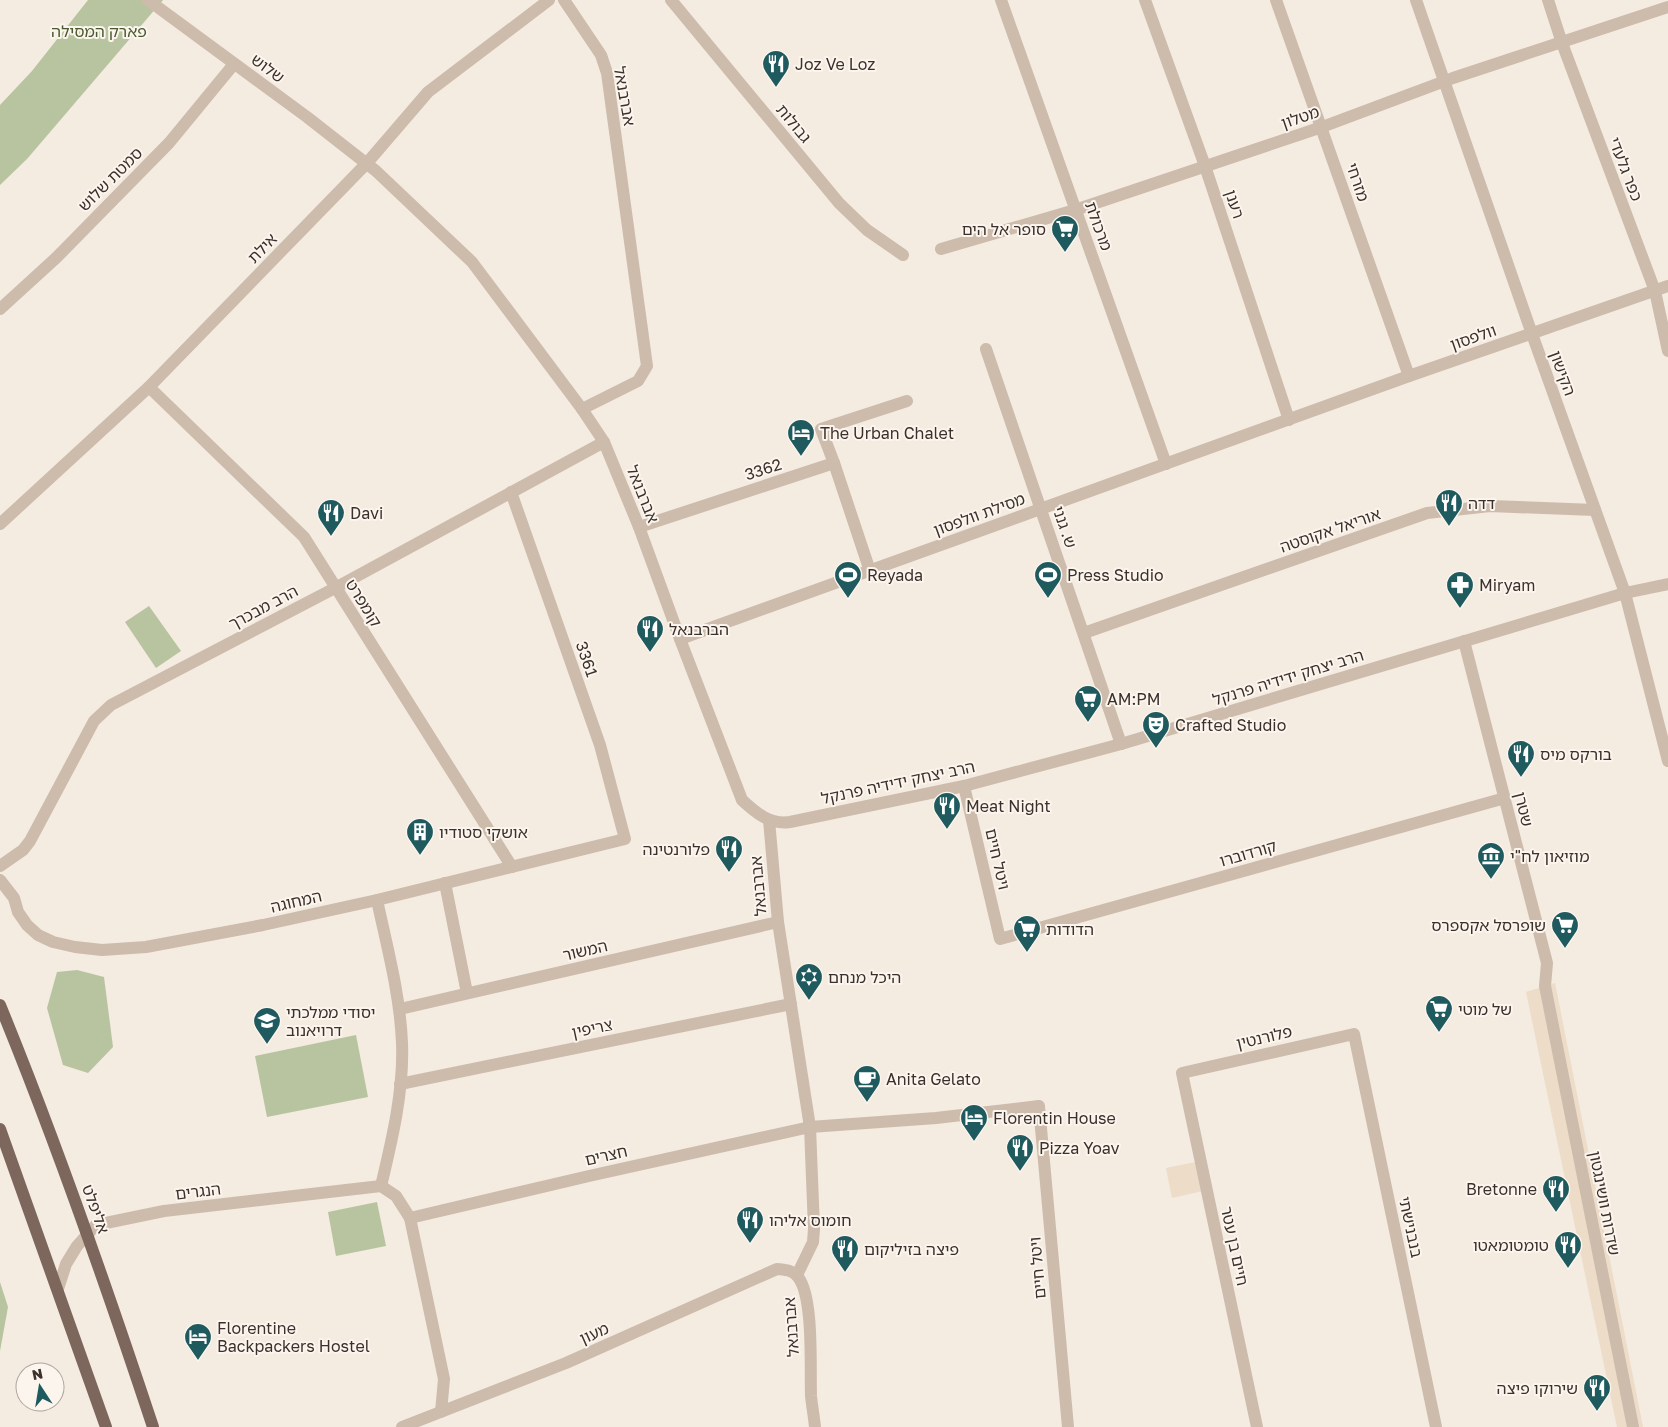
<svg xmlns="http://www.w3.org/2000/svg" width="1668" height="1427" font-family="'Golos Text','Noto Sans Hebrew',sans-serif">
<rect width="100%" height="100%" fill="#f4ebe1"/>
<g fill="#b8c4a0">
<path d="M88 0H163L27 159 0 185V105L32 71Z"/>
<path d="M149 606 181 651 156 668 125 622Z"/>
<path d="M77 970 104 977 113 1047 88 1073 63 1065 47 1008 57 972Z"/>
<path d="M356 1035 368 1097 267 1117 255 1056Z"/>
<path d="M377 1202 386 1246 336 1256 328 1212Z"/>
<path d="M0 1282 8 1307 0 1351Z"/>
</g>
<g fill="#ecdcc8">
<path d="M1555 983 1643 1427H1617L1526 992Z"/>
<path d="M1201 1161 1207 1190 1172 1198 1166 1168Z"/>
</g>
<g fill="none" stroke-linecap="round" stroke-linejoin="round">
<g stroke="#cdbbac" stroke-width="12">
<path d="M148 0 307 117 376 171 472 262 582 409 604 442 639 527 680 639 742 800C756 813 770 825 790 822L964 786 1121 744 1625 593 1668 584"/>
<path d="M564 0 601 55 607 73 647 366 638 381 582 409"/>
<path d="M671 0 839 203 867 230 903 255"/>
<path d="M1001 0 1166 464"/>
<path d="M1145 0 1205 166 1289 420"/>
<path d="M1276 0 1409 376"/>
<path d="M1416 0 1532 334 1625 593 1668 761"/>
<path d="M1548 0 1562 43 1655 291 1668 351"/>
<path d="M941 249 1075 210 1322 127 1453 78 1668 7"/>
<path d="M0 309 57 257 169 143 234 64"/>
<path d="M986 349 1121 744"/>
<path d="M149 387 304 537 512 867"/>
<path d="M834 463 870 571"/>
<path d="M0 524 149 387 367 163 428 92 549 0"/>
<path d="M639 527 834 463 821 429 907 401"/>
<path d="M1084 633 1427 513 1490 506 1595 510"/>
<path d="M680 639 1409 376 1668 286"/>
<path d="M1464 641 1547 963 1545 986 1633 1427"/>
<path d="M964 786 1000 939 1505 798"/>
<path d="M769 820 778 922 810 1127 814 1229 813 1242 797 1275"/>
<path d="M0 866 23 850 30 841 94 721 111 705 335 588 604 442"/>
<path d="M0 880 14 898 18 912 27 925 38 935 53 942 75 947 102 950 146 947 263 925 377 900 625 839 600 745 511 492"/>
<path d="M445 883 467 993"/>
<path d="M377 900C387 947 400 994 402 1043 404 1090 392 1140 381 1186"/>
<path d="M400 1009 778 922"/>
<path d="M400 1084 791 1004"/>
<path d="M410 1218 589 1176 810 1127 936 1118 1039 1106 1068 1427"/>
<path d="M58 1289 66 1264 77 1246 96 1225 164 1211 381 1186 396 1196 410 1218 444 1379 441 1412"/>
<path d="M402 1427 566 1363 777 1269C785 1270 793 1270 798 1277 814 1297 810 1368 811 1396 812 1406 814 1417 815 1427"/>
<path d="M1257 1427 1182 1073 1354 1034 1436 1427"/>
</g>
<g stroke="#7d675c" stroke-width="12">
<path d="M0 1005C57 1144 106 1285 153 1427"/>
<path d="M0 1129 106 1427"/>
</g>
</g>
<defs>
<symbol id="restaurant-pin" viewBox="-11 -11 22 30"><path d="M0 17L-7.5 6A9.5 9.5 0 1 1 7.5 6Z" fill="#1f5a5e" stroke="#fbf5ee"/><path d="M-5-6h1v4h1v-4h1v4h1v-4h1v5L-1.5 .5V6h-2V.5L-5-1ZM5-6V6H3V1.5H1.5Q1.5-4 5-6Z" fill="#fff"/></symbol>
<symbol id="supermarket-pin" viewBox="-11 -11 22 30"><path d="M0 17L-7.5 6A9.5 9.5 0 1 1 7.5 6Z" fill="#1f5a5e" stroke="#fbf5ee"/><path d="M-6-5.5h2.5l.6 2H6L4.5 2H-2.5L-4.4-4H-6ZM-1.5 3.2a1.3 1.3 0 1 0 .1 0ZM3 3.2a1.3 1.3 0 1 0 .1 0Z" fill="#fff"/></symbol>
<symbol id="hotel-pin" viewBox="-11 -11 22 30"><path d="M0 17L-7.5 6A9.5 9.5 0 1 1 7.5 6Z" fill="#1f5a5e" stroke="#fbf5ee"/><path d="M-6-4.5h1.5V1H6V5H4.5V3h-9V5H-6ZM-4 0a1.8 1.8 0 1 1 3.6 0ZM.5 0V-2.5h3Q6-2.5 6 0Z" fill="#fff"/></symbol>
<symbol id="stadium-pin" viewBox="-11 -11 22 30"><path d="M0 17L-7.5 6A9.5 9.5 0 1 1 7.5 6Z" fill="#1f5a5e" stroke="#fbf5ee"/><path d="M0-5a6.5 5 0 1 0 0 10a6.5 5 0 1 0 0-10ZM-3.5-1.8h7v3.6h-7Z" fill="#fff"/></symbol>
<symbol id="pharmacy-pin" viewBox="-11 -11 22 30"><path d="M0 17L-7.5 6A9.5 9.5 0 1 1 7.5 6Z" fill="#1f5a5e" stroke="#fbf5ee"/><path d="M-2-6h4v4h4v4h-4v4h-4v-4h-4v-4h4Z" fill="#fff"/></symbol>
<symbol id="theatre-pin" viewBox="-11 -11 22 30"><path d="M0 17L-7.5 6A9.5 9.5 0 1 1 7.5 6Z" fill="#1f5a5e" stroke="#fbf5ee"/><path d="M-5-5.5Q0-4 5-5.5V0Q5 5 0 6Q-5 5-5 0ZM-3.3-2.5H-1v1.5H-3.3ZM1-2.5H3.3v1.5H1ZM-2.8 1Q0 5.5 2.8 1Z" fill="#fff"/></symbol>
<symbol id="building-pin" viewBox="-11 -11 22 30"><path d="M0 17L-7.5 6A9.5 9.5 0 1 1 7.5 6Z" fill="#1f5a5e" stroke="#fbf5ee"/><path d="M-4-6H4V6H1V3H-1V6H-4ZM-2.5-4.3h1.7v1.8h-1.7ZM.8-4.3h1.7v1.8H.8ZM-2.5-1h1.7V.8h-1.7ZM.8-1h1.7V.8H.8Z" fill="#fff"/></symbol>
<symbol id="museum-pin" viewBox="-11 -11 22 30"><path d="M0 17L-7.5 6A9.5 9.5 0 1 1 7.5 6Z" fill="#1f5a5e" stroke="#fbf5ee"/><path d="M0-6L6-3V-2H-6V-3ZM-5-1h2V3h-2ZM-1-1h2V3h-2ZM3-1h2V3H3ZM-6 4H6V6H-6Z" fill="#fff"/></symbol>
<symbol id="synagogue-pin" viewBox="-11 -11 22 30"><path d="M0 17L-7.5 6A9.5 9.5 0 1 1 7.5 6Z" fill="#1f5a5e" stroke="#fbf5ee"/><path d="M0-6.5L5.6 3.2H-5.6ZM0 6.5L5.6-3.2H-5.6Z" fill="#fff"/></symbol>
<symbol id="school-pin" viewBox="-11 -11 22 30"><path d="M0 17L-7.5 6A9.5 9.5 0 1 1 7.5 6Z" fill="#1f5a5e" stroke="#fbf5ee"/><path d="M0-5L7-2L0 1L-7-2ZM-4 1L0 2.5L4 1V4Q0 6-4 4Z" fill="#fff"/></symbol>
<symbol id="cafe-pin" viewBox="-11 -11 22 30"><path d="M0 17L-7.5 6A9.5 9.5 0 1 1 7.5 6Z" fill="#1f5a5e" stroke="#fbf5ee"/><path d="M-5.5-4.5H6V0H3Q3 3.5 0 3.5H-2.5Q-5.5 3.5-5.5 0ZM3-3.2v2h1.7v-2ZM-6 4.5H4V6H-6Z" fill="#fff"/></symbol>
</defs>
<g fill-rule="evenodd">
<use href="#restaurant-pin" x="760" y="48" width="32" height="43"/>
<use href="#supermarket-pin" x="1049" y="213" width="32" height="43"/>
<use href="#hotel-pin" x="785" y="417" width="32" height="43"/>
<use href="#restaurant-pin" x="1433" y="487" width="32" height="43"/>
<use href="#restaurant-pin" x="315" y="497" width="32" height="43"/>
<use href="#stadium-pin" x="832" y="559" width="32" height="43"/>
<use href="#stadium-pin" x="1032" y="559" width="32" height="43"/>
<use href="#pharmacy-pin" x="1444" y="569" width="32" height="43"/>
<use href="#restaurant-pin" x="634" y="613" width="32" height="43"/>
<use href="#supermarket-pin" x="1072" y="683" width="32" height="43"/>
<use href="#theatre-pin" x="1140" y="709" width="32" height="43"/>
<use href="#restaurant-pin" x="1505" y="738" width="32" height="43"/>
<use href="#restaurant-pin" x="931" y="790" width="32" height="43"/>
<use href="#building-pin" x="404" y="816" width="32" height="43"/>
<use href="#restaurant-pin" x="713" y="833" width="32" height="43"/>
<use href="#museum-pin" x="1475" y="840" width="32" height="43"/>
<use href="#supermarket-pin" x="1549" y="909" width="32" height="43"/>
<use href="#supermarket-pin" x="1011" y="913" width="32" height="43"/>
<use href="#synagogue-pin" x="793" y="961" width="32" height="43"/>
<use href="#supermarket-pin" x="1423" y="993" width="32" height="43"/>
<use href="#school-pin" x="251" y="1005" width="32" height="43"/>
<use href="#cafe-pin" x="851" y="1063" width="32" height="43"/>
<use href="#hotel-pin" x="958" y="1102" width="32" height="43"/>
<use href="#restaurant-pin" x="1004" y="1132" width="32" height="43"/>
<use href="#restaurant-pin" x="1540" y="1173" width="32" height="43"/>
<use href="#restaurant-pin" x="734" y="1204" width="32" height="43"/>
<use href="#restaurant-pin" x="1552" y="1229" width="32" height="43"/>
<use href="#restaurant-pin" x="829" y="1233" width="32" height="43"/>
<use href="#hotel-pin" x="182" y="1321" width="32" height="43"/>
<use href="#restaurant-pin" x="1581" y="1372" width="32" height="43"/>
</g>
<g text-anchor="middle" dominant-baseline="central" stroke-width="4" stroke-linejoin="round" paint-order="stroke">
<g font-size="16" fill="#4a5a2e" stroke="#fbf5ee">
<text x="99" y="31">פארק המסילה</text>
</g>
<g font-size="16" fill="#3b302b" stroke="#fbf5ee" text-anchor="start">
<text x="795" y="64">Joz Ve Loz</text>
<text x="1046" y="229" text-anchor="end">סופר אל הים</text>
<text x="820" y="433">The Urban Chalet</text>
<text x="1468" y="503">דדה</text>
<text x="350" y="513">Davi</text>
<text x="867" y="575">Reyada</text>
<text x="1067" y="575">Press Studio</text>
<text x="1479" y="585">Miryam</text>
<text x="669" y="629">הברבנאל</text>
<text x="1107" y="699">AM:PM</text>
<text x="1175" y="725">Crafted Studio</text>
<text x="1540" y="754">בורקס מיס</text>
<text x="966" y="806">Meat Night</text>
<text x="439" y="832">אושקי סטודיו</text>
<text x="710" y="849" text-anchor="end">פלורנטינה</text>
<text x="1510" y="856">מוזיאון לח"י</text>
<text x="1546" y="925" text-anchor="end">שופרסל אקספרס</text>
<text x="1046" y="929">הדודות</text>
<text x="828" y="977">היכל מנחם</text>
<text x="1458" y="1009">של מוטי</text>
<text x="286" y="1012">יסודי ממלכתי<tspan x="286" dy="18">דרויאנוב</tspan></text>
<text x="886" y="1079">Anita Gelato</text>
<text x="993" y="1118">Florentin House</text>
<text x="1039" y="1148">Pizza Yoav</text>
<text x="1537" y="1189" text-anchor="end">Bretonne</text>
<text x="769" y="1220">חומוס אליהו</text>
<text x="1549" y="1245" text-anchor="end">טומטומאטו</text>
<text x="864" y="1249">פיצה בזיליקום</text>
<text x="217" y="1328">Florentine<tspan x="217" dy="18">Backpackers Hostel</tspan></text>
<text x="1578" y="1388" text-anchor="end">שירוקו פיצה</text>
</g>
<g font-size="16" fill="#3b302b" stroke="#fbf5ee">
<text transform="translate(268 68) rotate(36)">שלוש</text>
<text transform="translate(625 96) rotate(80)">אברבנאל</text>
<text transform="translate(1300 117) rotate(-19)">מטלון</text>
<text transform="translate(794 123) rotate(50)">גבולות</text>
<text transform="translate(1626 169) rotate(69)">כפר גלעדי</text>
<text transform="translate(110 179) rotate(-45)">סמטת שלוש</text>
<text transform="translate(1358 182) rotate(71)">מזרחי</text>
<text transform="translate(1235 204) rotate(72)">רענן</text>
<text transform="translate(1099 226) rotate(70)">מרכולת</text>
<text transform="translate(262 248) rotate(-46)">אילת</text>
<text transform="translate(1473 337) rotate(-19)">וולפסון</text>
<text transform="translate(1563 373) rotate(70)">הקישון</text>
<text transform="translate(763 469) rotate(-18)">3362</text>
<text transform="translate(643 494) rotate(68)">אברבנאל</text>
<text transform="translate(979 514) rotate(-20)">מסילת וולפסון</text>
<text transform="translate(1065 527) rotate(71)">ש. גנני</text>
<text transform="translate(1330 530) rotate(-19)">אוריאל אקוסטה</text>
<text transform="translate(364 603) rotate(58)">קומפרט</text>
<text transform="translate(263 607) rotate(-28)">הרב מבכרך</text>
<text transform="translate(587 659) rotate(71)">3361</text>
<text transform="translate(1288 677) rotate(-17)">הרב יצחק ידידיה פרנקל</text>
<text transform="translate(898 782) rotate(-12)">הרב יצחק ידידיה פרנקל</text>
<text transform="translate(1524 809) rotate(76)">שטרן</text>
<text transform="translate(1248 853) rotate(-16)">קורדוברו</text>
<text transform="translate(998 859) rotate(77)">ויטל חיים</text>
<text transform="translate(758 886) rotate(-95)">אברבנאל</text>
<text transform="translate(296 901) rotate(-13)">המחוגה</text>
<text transform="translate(585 950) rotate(-13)">המשור</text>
<text transform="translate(592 1028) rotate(-12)">צריפין</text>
<text transform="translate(1264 1037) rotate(-13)">פלורנטין</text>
<text transform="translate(606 1155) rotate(-13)">חצרים</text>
<text transform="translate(198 1191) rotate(-7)">הנגרים</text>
<text transform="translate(1605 1203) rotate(79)">שדרות וושינגטון</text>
<text transform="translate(96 1209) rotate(70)">אליפלט</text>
<text transform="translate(1411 1227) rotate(78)">בנבנישתי</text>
<text transform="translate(1235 1246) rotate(78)">חיים בן עטר</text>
<text transform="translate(1037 1268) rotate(-95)">ויטל חיים</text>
<text transform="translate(791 1327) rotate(-94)">אברבנאל</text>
<text transform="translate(594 1333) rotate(-24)">מעון</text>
</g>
</g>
<g transform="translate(40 1387) rotate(348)"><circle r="24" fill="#fbf5ee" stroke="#aea6a0"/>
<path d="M0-4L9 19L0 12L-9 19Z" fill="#1f5a5e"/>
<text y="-8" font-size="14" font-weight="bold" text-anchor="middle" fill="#3b302b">N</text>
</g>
</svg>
